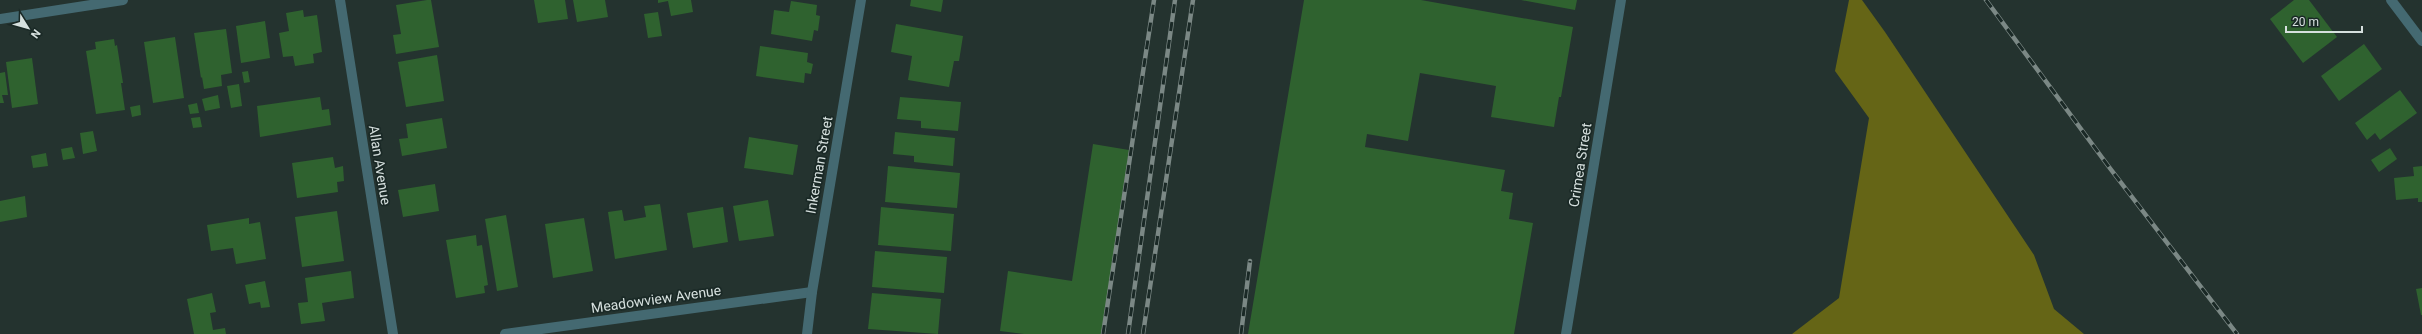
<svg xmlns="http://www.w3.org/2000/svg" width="2422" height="334" font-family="Roboto,sans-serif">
<rect width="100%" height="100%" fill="#24332f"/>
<path fill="#656516" d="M1849 0H1862L1885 32 2034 255 2054 309 2084 334H1792L1839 298 1869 118 1835 71Z"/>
<g fill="#2f622f">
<path d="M427 0H431L439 47 396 54 393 35 401 34 396 5Z"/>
<path d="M534 0H565L568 19 538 23Z"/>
<path d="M573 0H605L608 17 577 22Z"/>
<path d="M658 0H691L693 12 671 16 668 1 658 3Z"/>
<path d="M911 0H943L941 12 910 6Z"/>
<path d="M1304 0H1421L1573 27 1561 97H1559L1554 127 1491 117 1496 86 1420 73 1408 141 1367 134 1365 147 1505 170 1501 191 1513 193 1509 219 1533 223 1514 334H1248Z"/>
<path d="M1521 0H1577L1575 10Z"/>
<path d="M2294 0H2309L2337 37 2303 63 2270 19Z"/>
<path d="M791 1 817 5 816 15 820 16 818 31 814 30 812 41 771 34 774 10 789 12Z"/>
<path d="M303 10 304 17 317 15 322 52 313 54 314 63 295 66 293 56 283 57 279 33 289 31 286 13Z"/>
<path d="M658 12 662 36 648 38 644 14Z"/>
<path d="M265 21 270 58 241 63 236 26Z"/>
<path d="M896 24 963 36 959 61H954L949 87 908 80 912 56 891 52Z"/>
<path d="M226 29 232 73 221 75 222 86 204 89 202 77 201 78 194 33Z"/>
<path d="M175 37 184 98 153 103 144 42Z"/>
<path d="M114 39 115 46 117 45 123 83H121L125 110 96 114 86 51 96 49 95 42Z"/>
<path d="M2364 44 2382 69 2339 101 2321 76Z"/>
<path d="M760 46 808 53 807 62 813 64 811 74 805 73 804 83 756 76Z"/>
<path d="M437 55 444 101 406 107 398 62Z"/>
<path d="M32 58 38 104 12 108 6 62Z"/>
<path d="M248 71 250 82 244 83 242 72Z"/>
<path d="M5 72 8 95H2L4 103H0V73Z"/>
<path d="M239 84 242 106 231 108 227 86Z"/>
<path d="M2400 90 2417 113 2380 140 2375 133 2367 140 2355 123Z"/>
<path d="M218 95 220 108 205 111 202 99Z"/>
<path d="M320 97 322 110 329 109 331 125 260 137 257 106Z"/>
<path d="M900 97 961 102 958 131 921 128V121L897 119Z"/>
<path d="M197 103 199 113 190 114 188 105Z"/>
<path d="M140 105 141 115 132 117 130 107Z"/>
<path d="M200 117 202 127 193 128 191 118Z"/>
<path d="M442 118 447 148 402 156 399 139 408 138 406 124Z"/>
<path d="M93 131 97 151 83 154 80 133Z"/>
<path d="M895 132 955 138 953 166 914 162V156L893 154Z"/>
<path d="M749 137 798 145 793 175 744 168Z"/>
<path d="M1093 144 1129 150 1102 334H1024L1000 331 1008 271 1072 281Z"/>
<path d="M72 147 75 158 63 160 61 149Z"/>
<path d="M2390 148 2397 159 2379 172 2371 160Z"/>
<path d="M46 153 48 166 33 168 31 156Z"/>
<path d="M333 157 335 168 343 166 344 181 337 182 338 192 297 198 292 163Z"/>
<path d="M888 166 960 173 957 208 885 202Z"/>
<path d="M2422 166V202H2418V198L2396 200 2394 178 2414 176 2413 167Z"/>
<path d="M435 184 439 211 403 217 398 190Z"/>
<path d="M25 196 27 217 0 222V201Z"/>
<path d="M768 200 774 236 739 241 733 206Z"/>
<path d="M660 204 667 250 615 259 608 212 622 210 624 221 646 217 644 206Z"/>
<path d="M723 207 728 242 693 248 687 213Z"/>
<path d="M881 207 954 214 951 251 878 245Z"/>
<path d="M337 211 344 261 302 267 295 217Z"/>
<path d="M506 215 518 287 497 291 485 219Z"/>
<path d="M249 218V224L260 222 266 259 236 264 233 248 211 251 207 225Z"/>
<path d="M584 218 593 271 553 278 545 224Z"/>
<path d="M476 235 477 246 482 245 488 285 484 286 485 293 456 298 446 240Z"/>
<path d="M875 251 947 257 944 293 872 287Z"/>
<path d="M351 271 354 298 322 303 325 321 301 324 298 303 308 302 305 278Z"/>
<path d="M265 281 270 307 261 308 260 302 249 304 245 285Z"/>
<path d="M2422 288V315H2421L2416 289Z"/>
<path d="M212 293 216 312 210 313 213 330 225 328 226 334H194L187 299Z"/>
<path d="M872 293 941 299 938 334 868 329Z"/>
</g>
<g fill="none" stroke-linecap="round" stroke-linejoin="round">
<g stroke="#446971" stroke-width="10">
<path d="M340 0 393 334"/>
<path d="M2391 0 2422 41"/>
<path d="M0 19 123 0"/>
<path d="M505 334 812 292"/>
<path d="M807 334 812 292 861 0"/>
<path d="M1566 334 1621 0"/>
</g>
<defs>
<g id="rail">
<path d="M1986 0 2109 167 2237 334"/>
<path d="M1103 334 1154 0"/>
<path d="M1128 334 1175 0"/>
<path d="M1143 334 1193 0"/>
<path d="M1241 334 1250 261"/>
</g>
</defs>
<use href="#rail" stroke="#7b8885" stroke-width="4.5"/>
<use href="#rail" stroke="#1a2926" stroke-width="3" stroke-dasharray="9" stroke-linecap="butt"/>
</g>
<g text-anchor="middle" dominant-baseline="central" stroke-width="3.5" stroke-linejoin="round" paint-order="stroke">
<g font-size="14" fill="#d6e0de" stroke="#1a2926">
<text transform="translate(380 165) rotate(81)">Allan Avenue</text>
<text transform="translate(819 165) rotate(-80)">Inkerman Street</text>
<text transform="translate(1580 165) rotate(-81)">Crimea Street</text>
<text transform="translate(656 299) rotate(-8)">Meadowview Avenue</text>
</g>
</g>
<g transform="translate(28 28) rotate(127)" stroke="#1a2926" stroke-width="3" paint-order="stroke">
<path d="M0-3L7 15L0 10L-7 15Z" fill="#d6e0de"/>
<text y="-6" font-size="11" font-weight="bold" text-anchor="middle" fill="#d6e0de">N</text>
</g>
<path d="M2286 26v6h76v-6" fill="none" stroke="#d6e0de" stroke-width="2"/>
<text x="2292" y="26" font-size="12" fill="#d6e0de" stroke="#1a2926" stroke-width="3" paint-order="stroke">20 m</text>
</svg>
